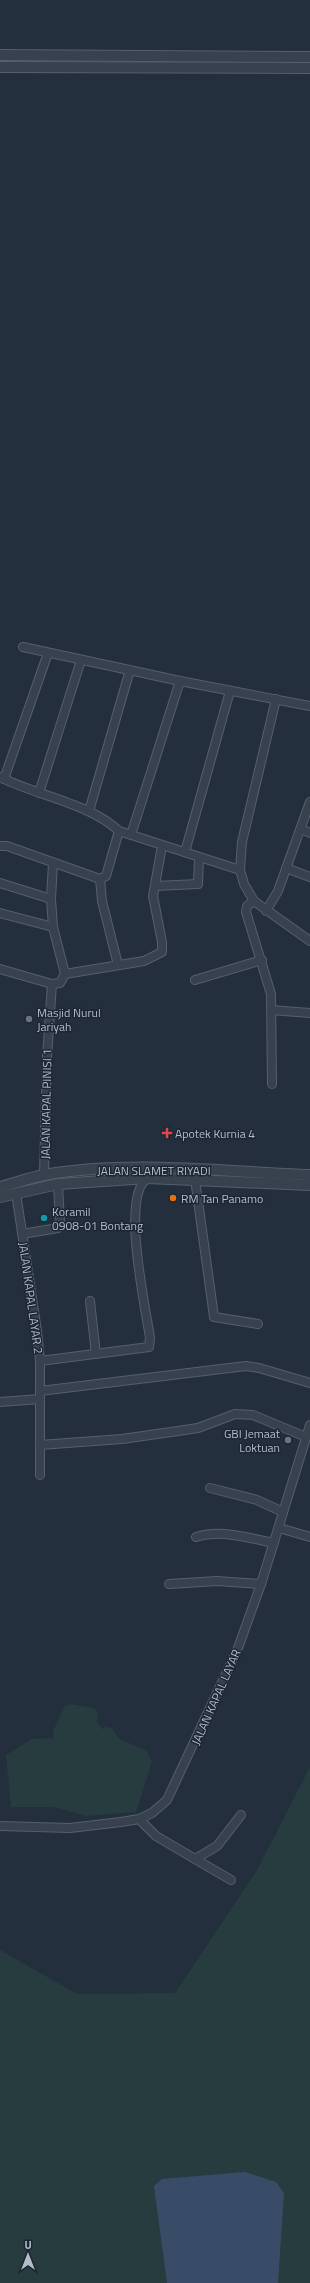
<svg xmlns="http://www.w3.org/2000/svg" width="310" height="2283" font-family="'Titillium Web',sans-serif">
<rect width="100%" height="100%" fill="#242f3e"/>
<g fill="#263c3f">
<path d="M71 1704 94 1708 98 1713 97 1722 104 1730 105 1726 112 1728 118 1738 147 1751 152 1762 136 1812 86 1816 54 1807H11L6 1755 32 1739 53 1738 54 1729 65 1706Z"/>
<path d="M310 1767V2283H0V1950L77 1994 175 1993 257 1870Z"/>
</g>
<path fill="#394c67" d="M245 2172 276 2182 284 2193 278 2283H167L154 2186 162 2179Z"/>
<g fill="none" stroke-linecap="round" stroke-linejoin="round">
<defs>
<g id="minor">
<path d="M23 647 180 681 310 706"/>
<path d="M276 699 242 842 240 870 244 884 254 901 310 941"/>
<path d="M0 777C37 796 89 803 119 831L240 870"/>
<path d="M4 779 48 653"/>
<path d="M39 793 81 660"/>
<path d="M89 811 130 670"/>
<path d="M301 829 310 833"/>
<path d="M131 835 180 681"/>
<path d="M0 846H7L100 879 106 876 119 831"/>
<path d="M185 852 230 691"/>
<path d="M286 868 310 877"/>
<path d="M100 879 102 901 118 965"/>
<path d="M0 883 51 899 53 927 65 974 60 983 52 984 0 969"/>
<path d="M155 886 198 884 199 858"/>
<path d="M51 899 53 863"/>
<path d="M254 901 247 906 246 912 271 994 272 1084"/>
<path d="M266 911 278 891 310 802"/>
<path d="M0 913 53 927"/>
<path d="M65 974 144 961 162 952V942L153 896 162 846"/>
<path d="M195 980 262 960"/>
<path d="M271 1010 310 1013"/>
<path d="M44 1175 47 1057 52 984"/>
<path d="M195 1179 214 1317 258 1324"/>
<path d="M16 1193 37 1331 40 1361V1475"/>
<path d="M22 1234 58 1228 60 1223 58 1184"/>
<path d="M90 1301 96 1354"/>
<path d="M40 1361 149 1347 150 1338C146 1310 120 1193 148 1178"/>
<path d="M40 1391 246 1366 259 1368 310 1383"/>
<path d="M0 1402 40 1399"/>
<path d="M40 1445 122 1439 178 1431 198 1428 235 1414 253 1415 306 1437"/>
<path d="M210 1488 257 1500 283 1512"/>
<path d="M279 1528 310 1537"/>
<path d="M196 1537C222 1529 248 1538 274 1543"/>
<path d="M169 1584 217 1581 261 1584"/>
<path d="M139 1819 156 1836 195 1859 217 1846 241 1815"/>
<path d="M0 1826 70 1828 121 1822 139 1819 152 1813 167 1800 238 1648 261 1584 310 1425"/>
<path d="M195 1859 231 1880"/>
</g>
<g id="tertiary">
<path d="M0 55 310 57"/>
<path d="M0 67 310 68"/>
<path d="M0 1187C15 1183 29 1178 44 1175 130 1160 224 1172 310 1175"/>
<path d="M0 1197 58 1184 148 1178 310 1185"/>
</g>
</defs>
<use href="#minor" stroke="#565f6c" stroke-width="10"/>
<use href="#tertiary" stroke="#565f6c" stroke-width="12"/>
<use href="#minor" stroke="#38414e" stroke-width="8"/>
<use href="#tertiary" stroke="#38414e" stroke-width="10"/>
</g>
<g fill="#6b7280" stroke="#1d2633" stroke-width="1.5">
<circle cx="29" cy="1019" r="4"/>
<circle cx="288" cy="1440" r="4"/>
</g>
<path fill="#e0444e" stroke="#1d2633" stroke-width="1.5" d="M165 1127h4v4h4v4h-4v4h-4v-4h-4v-4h4z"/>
<circle fill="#e8710a" stroke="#1d2633" stroke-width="1.5" cx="173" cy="1198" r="4"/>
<circle fill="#0f9aa8" stroke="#1d2633" stroke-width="1.5" cx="44" cy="1218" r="4"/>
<g text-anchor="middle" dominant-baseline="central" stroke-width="3" stroke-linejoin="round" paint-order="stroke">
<g font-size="12" fill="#b4bcc9" stroke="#1d2633" text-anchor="start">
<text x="37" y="1012">Masjid Nurul<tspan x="37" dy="14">Jariyah</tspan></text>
<text x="175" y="1133">Apotek Kurnia 4</text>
<text x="181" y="1198">RM Tan Panamo</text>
<text x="52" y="1211">Koramil<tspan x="52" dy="14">0908-01 Bontang</tspan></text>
<text x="280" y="1433" text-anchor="end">GBI Jemaat<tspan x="280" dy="14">Loktuan</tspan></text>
</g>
<g font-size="12" fill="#b4bcc9" stroke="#1d2633">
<text transform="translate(46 1104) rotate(-89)">JALAN KAPAL PINISI 1</text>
<text x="154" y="1170">JALAN SLAMET RIYADI</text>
<text transform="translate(31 1298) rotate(82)">JALAN KAPAL LAYAR 2</text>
<text transform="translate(216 1697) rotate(-66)">JALAN KAPAL LAYAR</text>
</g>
</g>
<g transform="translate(28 2255)" stroke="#1d2633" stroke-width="3" paint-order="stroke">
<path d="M0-3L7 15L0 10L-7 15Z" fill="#b4bcc9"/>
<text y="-6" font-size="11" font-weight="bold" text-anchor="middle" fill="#b4bcc9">U</text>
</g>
</svg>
